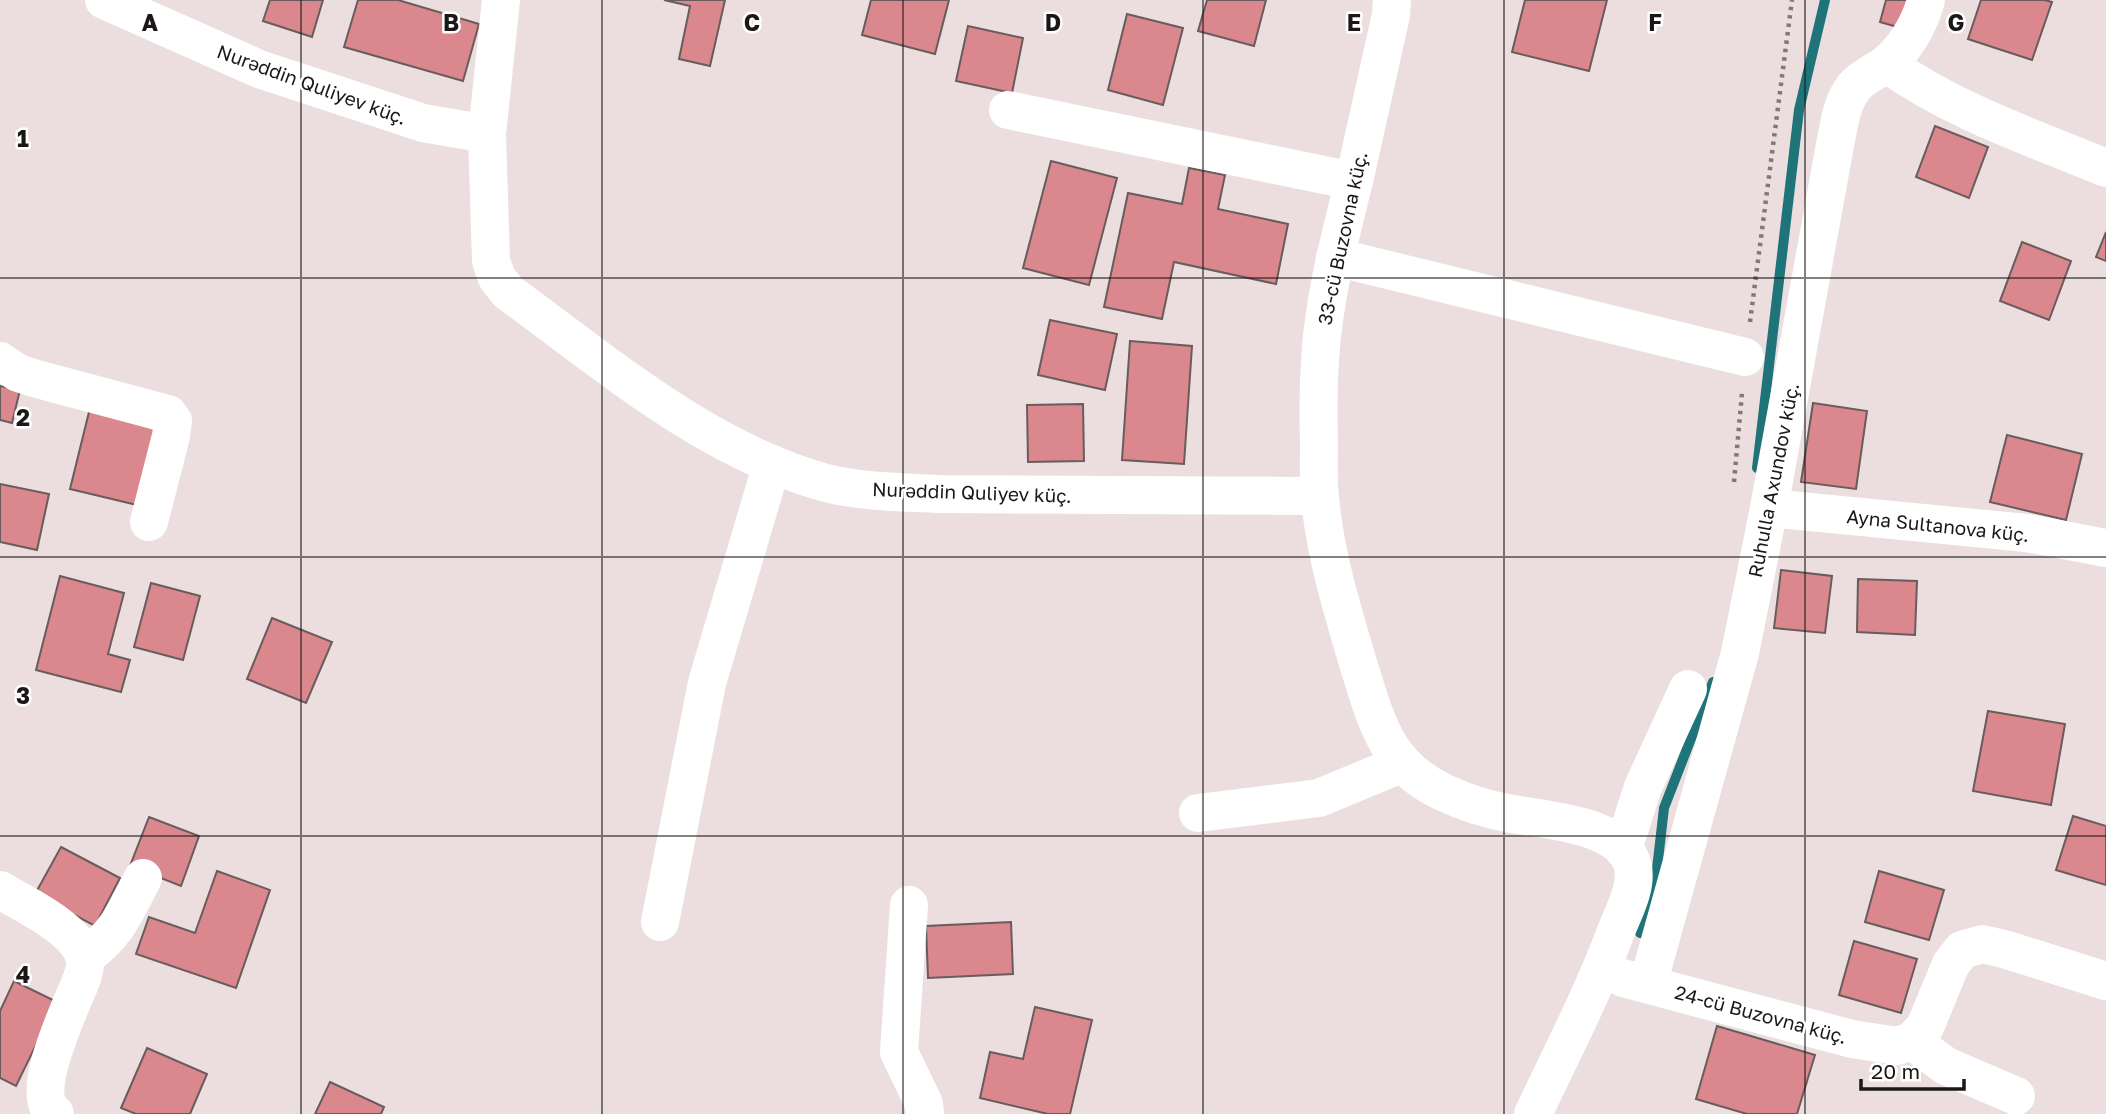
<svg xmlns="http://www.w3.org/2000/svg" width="2106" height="1114" font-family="'Golos Text',sans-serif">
<rect width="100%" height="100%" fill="#ecdede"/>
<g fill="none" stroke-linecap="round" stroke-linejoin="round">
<g stroke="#1f747a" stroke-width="10">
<path d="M1757 468 1799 110 1825 0"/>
<path d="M1640 933 1655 886 1664 808 1713 682"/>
</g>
</g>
<g fill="#da888d" stroke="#685c5c" stroke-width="2">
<path d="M270 0H323L312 37 263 21Z"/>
<path d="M358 0H398L479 24 463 81 344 47Z"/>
<path d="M664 0H725L710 66 679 59 690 6Z"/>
<path d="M871 0H949L935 54 862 35Z"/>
<path d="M1207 0H1266L1254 46 1198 31Z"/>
<path d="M1525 0H1607L1589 71 1512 52Z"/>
<path d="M1886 0H1909L1901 28 1880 22Z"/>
<path d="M1981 0H2045L2052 2 2032 60 1968 39Z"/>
<path d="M1127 14 1183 28 1163 105 1108 90Z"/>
<path d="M968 26 1023 38 1012 93 956 81Z"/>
<path d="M1935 126 1988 147 1969 198 1916 177Z"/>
<path d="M1051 161 1117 178 1089 285 1023 268Z"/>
<path d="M1189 168 1225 175 1218 209 1288 224 1276 284 1174 262 1162 319 1104 307 1128 193 1182 204Z"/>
<path d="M2106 232V261L2096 257Z"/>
<path d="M2022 242 2071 261 2049 320 2000 301Z"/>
<path d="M1050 320 1117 334 1105 390 1038 375Z"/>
<path d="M1130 341 1192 346 1184 464 1122 460Z"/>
<path d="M0 386 20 390 12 423 0 420Z"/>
<path d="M1813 403 1867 411 1856 489 1801 482Z"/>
<path d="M1083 404 1084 461 1028 462 1027 405Z"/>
<path d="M90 408 156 424 137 505 70 489Z"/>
<path d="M2007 435 2082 454 2066 520 1990 502Z"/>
<path d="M0 484 49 494 37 550 0 542Z"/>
<path d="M1781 570 1832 576 1825 633 1774 628Z"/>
<path d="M60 576 124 593 108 654 130 660 121 692 36 670Z"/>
<path d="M1858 579 1917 581 1915 635 1857 632Z"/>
<path d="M151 583 200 596 183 660 134 647Z"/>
<path d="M272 618 332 642 306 703 247 679Z"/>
<path d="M1988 711 2065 724 2051 805 1973 791Z"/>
<path d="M2073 816 2106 826V885L2056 870Z"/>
<path d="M149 817 199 836 181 886 130 866Z"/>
<path d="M61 847 120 878 95 926 35 894Z"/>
<path d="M217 871 270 890 236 988 136 954 149 917 195 933Z"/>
<path d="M1879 871 1944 890 1929 940 1865 922Z"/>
<path d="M1011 922 1013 974 928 978 926 926Z"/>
<path d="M1854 941 1917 959 1901 1013 1839 995Z"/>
<path d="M14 981 57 1002 16 1086 0 1078V1011Z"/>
<path d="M1035 1007 1092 1020 1070 1114H1048L980 1098 990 1052 1023 1059Z"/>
<path d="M1717 1026 1815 1055 1797 1114H1747L1696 1099Z"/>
<path d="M147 1048 207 1074 190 1114H136L121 1108Z"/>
<path d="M330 1082 384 1107 381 1114H315Z"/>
</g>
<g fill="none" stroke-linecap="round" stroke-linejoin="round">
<g stroke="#817878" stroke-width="4.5" stroke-dasharray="3.5 5" stroke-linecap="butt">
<path d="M1750 322 1792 0"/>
<path d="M1734 482 1742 393"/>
</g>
<g stroke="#fff" stroke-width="38">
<path d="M104 0 259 69 423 123 487 134"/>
<path d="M501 0 487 134 491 261 497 278 508 292C607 364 706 450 826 483 862 492 901 492 937 494L1319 496"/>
<path d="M1392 0 1391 15C1379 70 1367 125 1354 181 1342 229 1329 278 1323 328 1318 367 1318 406 1319 445 1319 463 1318 480 1320 498 1325 554 1342 609 1358 663 1376 720 1385 766 1445 793 1464 802 1486 809 1507 813 1542 820 1624 823 1633 867 1637 888 1624 911 1617 929 1593 993 1562 1053 1533 1114"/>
<path d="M1887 64C1953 111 2031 137 2106 168"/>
<path d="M1008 110 1353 181"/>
<path d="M1335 257 1745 357"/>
<path d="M0 361 18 373 37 379 168 414 173 421 171 436 149 522"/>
<path d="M1769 508 2027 533 2106 548"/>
<path d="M1198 813 1319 798 1401 764"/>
<path d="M1623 849 1643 787 1688 689"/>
<path d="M0 890C24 904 75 928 84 956 88 968 79 986 74 997 64 1022 37 1081 48 1106 48 1107 54 1113 55 1114"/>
<path d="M909 905 899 1052 924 1104 925 1114"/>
<path d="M660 922 707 683 772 464"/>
<path d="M85 957C117 935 125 912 143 878"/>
<path d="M1623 978 1852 1039 1897 1046 1912 1041 1925 1027 1951 964 1962 950 1982 944 2004 949 2106 981"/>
<path d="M1648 984 1740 653 1769 508 1835 145C1839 126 1841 103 1854 87 1862 77 1875 72 1885 65 1905 50 1920 23 1926 0"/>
<path d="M1912 1041 1946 1066 2016 1096"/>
</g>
</g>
<path fill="none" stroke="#1b1717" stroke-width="2" stroke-opacity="0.55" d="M301 0V1114M602 0V1114M903 0V1114M1203 0V1114M1504 0V1114M1805 0V1114M0 278H2106M0 557H2106M0 836H2106"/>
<g text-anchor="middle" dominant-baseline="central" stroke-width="5" stroke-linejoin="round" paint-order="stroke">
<g font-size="19" fill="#1b1717" stroke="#fff">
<text transform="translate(312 84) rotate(20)">Nurəddin Quliyev küç.</text>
<text transform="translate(1342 238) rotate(-78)">33-cü Buzovna küç.</text>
<text transform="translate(1773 480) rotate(-79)">Ruhulla Axundov küç.</text>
<text transform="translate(972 492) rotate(2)">Nurəddin Quliyev küç.</text>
<text transform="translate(1938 525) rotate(6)">Ayna Sultanova küç.</text>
<text transform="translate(1761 1014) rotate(15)">24-cü Buzovna küç.</text>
</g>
</g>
<g font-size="23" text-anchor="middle" font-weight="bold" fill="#1b1717" stroke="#fff" stroke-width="5" stroke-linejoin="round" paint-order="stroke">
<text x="150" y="31">A</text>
<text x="451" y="31">B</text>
<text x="752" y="31">C</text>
<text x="1053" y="31">D</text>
<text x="1354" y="31">E</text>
<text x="1655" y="31">F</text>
<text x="1956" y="31">G</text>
<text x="23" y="147">1</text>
<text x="23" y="426">2</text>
<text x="23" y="704">3</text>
<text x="23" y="983">4</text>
</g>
<path d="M1861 1079v10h103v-10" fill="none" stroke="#1b1717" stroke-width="3.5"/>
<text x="1871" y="1079" font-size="21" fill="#1b1717" stroke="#ffffff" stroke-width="5" paint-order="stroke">20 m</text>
</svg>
